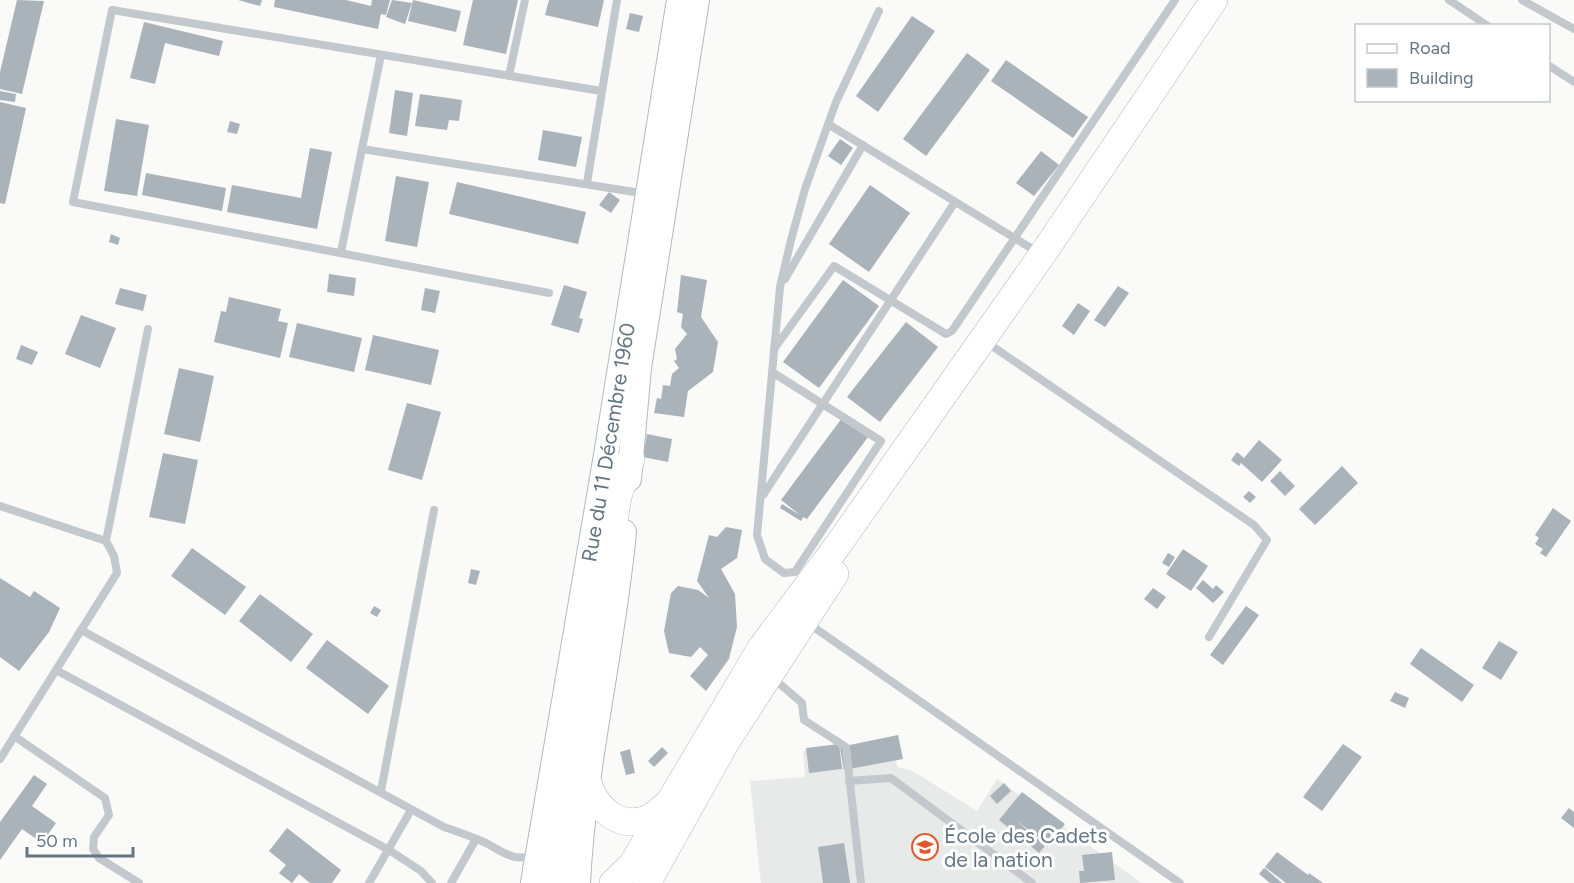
<svg xmlns="http://www.w3.org/2000/svg" width="1574" height="883" font-family="Figtree,sans-serif">
<rect width="100%" height="100%" fill="#fafaf8"/>
<path fill="#e8e9e9" d="M894 742 897 767 911 770 977 811 997 779 1142 883H761L750 781 805 777 803 751Z"/>
<g fill="#aab3b9">
<path d="M17 0 44 1 22 94 0 89V72Z"/>
<path d="M238 0H262L260 6Z"/>
<path d="M275 0H346L371 6 372 0H390L386 15 381 14 378 29 274 7Z"/>
<path d="M392 0 412 3 405 24 386 17Z"/>
<path d="M413 0 461 11 456 32 408 21Z"/>
<path d="M473 0H518L506 54 463 45Z"/>
<path d="M549 0H604L598 27 545 15Z"/>
<path d="M630 13 643 16 639 32 626 29Z"/>
<path d="M912 16 935 31 878 112 856 96Z"/>
<path d="M144 22 223 41 219 56 165 43 155 84 130 78Z"/>
<path d="M967 53 990 70 926 156 903 139Z"/>
<path d="M1006 60 1088 117 1073 138 991 81Z"/>
<path d="M395 90 413 93 407 136 389 133Z"/>
<path d="M0 91 16 94 15 102 0 100Z"/>
<path d="M420 94 462 100 459 121 449 120 447 130 415 126Z"/>
<path d="M0 102 26 108 5 204 0 203Z"/>
<path d="M116 119 149 125 137 196 104 191Z"/>
<path d="M230 121 240 124 237 134 227 132Z"/>
<path d="M543 130 582 137 576 167 538 160Z"/>
<path d="M840 139 853 148 841 165 828 156Z"/>
<path d="M310 148 332 152 317 229 227 212 232 185 301 198Z"/>
<path d="M1041 151 1059 165 1034 196 1016 183Z"/>
<path d="M146 173 226 188 222 211 142 195Z"/>
<path d="M396 176 429 182 417 247 385 241Z"/>
<path d="M457 182 586 212 578 244 449 214Z"/>
<path d="M870 185 910 213 869 272 829 244Z"/>
<path d="M609 192 620 200 611 213 599 205Z"/>
<path d="M111 234 120 238 118 245 109 242Z"/>
<path d="M329 274 356 278 354 296 327 292Z"/>
<path d="M681 275 707 280 701 317 718 342 713 372 688 391 684 417 654 413 657 398 661 399 663 385 670 386 672 374 679 368 674 361 677 359 675 349 687 334 681 327 683 314 677 312Z"/>
<path d="M843 280 879 306 819 388 783 362Z"/>
<path d="M564 285 587 292 579 318 583 319 579 333 551 325Z"/>
<path d="M1118 286 1129 293 1105 327 1094 320Z"/>
<path d="M120 288 147 295 143 311 115 304Z"/>
<path d="M425 288 440 291 435 313 421 310Z"/>
<path d="M229 297 281 309 278 321 288 323 280 358 214 342 221 311 226 312Z"/>
<path d="M1078 303 1090 311 1074 335 1062 326Z"/>
<path d="M81 315 116 328 100 368 65 354Z"/>
<path d="M906 322 938 347 880 422 847 397Z"/>
<path d="M297 323 362 338 354 372 289 357Z"/>
<path d="M373 335 439 350 431 385 365 370Z"/>
<path d="M21 345 38 352 32 365 16 359Z"/>
<path d="M179 368 214 376 200 442 164 434Z"/>
<path d="M407 403 441 412 422 480 388 470Z"/>
<path d="M842 418 868 437 807 519 803 517 801 521 780 508 782 504 800 515 781 500Z"/>
<path d="M647 434 672 439 668 462 643 457Z"/>
<path d="M1259 440 1282 460 1262 482 1241 463 1239 466 1231 460 1237 452 1244 458Z"/>
<path d="M163 453 198 460 185 524 149 517Z"/>
<path d="M1342 466 1358 483 1315 525 1299 509Z"/>
<path d="M1280 471 1295 486 1285 496 1270 481Z"/>
<path d="M1249 491 1256 497 1250 503 1243 497Z"/>
<path d="M1553 508 1571 521 1546 557 1540 553 1543 549 1535 544 1539 538 1535 535Z"/>
<path d="M726 527 742 530 737 558 721 569 735 594 737 627 729 659 706 691 690 676 708 655 700 647 691 657 669 653 664 631 671 593 678 586 698 590 709 598 697 581 709 535 717 537Z"/>
<path d="M192 548 246 587 225 615 171 576Z"/>
<path d="M1183 549 1208 566 1191 591 1166 574Z"/>
<path d="M1168 553 1175 557 1169 567 1162 563Z"/>
<path d="M471 569 480 571 476 585 468 583Z"/>
<path d="M0 578 30 597 34 591 60 608 49 632 19 671 0 657Z"/>
<path d="M1203 580 1213 589 1216 585 1224 592 1213 603 1196 588Z"/>
<path d="M1153 588 1166 597 1157 609 1144 599Z"/>
<path d="M260 594 313 634 291 662 239 621Z"/>
<path d="M374 606 381 610 377 617 370 613Z"/>
<path d="M1246 606 1259 615 1223 665 1210 655Z"/>
<path d="M327 640 389 686 368 714 306 668Z"/>
<path d="M1499 641 1518 652 1501 680 1482 668Z"/>
<path d="M1421 648 1474 685 1462 702 1410 664Z"/>
<path d="M1395 692 1409 698 1405 708 1390 701Z"/>
<path d="M898 735 903 759 844 770 840 747Z"/>
<path d="M839 744 842 769 809 773 806 748Z"/>
<path d="M1343 744 1362 757 1322 811 1303 797Z"/>
<path d="M662 747 668 753 654 767 648 761Z"/>
<path d="M630 749 635 773 626 775 620 752Z"/>
<path d="M34 775 47 784 32 806 56 823 42 843 22 829 0 860V822Z"/>
<path d="M1004 783 1011 791 997 804 990 796Z"/>
<path d="M1022 792 1065 824 1048 845 1016 820 1045 846 1039 853 999 820Z"/>
<path d="M1569 808 1574 812V828L1561 818Z"/>
<path d="M287 828 341 870 332 883H310L299 874 292 883 279 873 286 865 269 851Z"/>
<path d="M844 843 850 883H823L818 847Z"/>
<path d="M1112 852 1115 880 1080 883 1079 871H1084L1082 855Z"/>
<path d="M1277 852 1308 875 1309 873 1323 883H1286L1265 867Z"/>
<path d="M1264 868 1266 869 1282 883H1270L1259 874Z"/>
</g>
<g fill="none" stroke-linecap="round" stroke-linejoin="round">
<defs>
<g id="secondary">
<path d="M629 479 639 368 697 0"/>
<path d="M535 869 578 878"/>
<path id="s1" d="M533 883 605 461 679 0"/>
<path d="M578 883C584 765 613 650 624 532"/>
</g>
<g id="primary">
<path d="M587 780C594 806 617 830 647 819 654 816 660 810 666 805"/>
<path d="M560 861 618 496 631 459"/>
<path d="M613 883 632 865 761 648 838 545 1042 255 1214 0"/>
<path d="M647 883 726 742 835 574"/>
</g>
</defs>
<use href="#secondary" stroke="#b3babf" stroke-width="26"/>
<use href="#primary" stroke="#b5babe" stroke-width="28"/>
<g stroke="#c3c8cc" stroke-width="8">
<path d="M1449 0 1488 26"/>
<path d="M1522 0 1574 29"/>
<path d="M1548 65 1574 82"/>
<path d="M509 76 525 0"/>
<path d="M828 124 1039 253"/>
<path d="M362 149 647 194"/>
<path d="M587 183 617 0"/>
<path d="M341 252 381 55"/>
<path d="M785 279 863 145"/>
<path d="M549 293 73 202 112 10 601 91"/>
<path d="M992 346 1254 525 1267 540 1209 637"/>
<path d="M774 349 834 266 946 334 952 331 1175 0"/>
<path d="M772 372 881 441 795 572 784 573 765 559 757 535 780 287 791 240 805 189 836 102 879 11"/>
<path d="M763 495 955 202"/>
<path d="M0 506 106 541"/>
<path d="M815 628 1180 883"/>
<path d="M81 630 444 827C458 832 473 837 486 843 505 853 513 862 535 855"/>
<path d="M56 670 389 850 421 871 432 883"/>
<path d="M780 684 802 703 804 720 846 747 861 883"/>
<path d="M14 736 105 798 109 815 94 837 93 849 99 858 139 883"/>
<path d="M0 759 117 573 114 556 106 541 148 329"/>
<path d="M849 781 891 778 1032 883"/>
<path d="M381 791 434 510"/>
<path d="M369 883 411 810"/>
<path d="M451 883 476 839"/>
</g>
<use href="#secondary" stroke="#fff" stroke-width="24"/>
<use href="#primary" stroke="#fff" stroke-width="27"/>
</g>
<defs>
<symbol id="school-ring" viewBox="-11 -11 22 22"><circle r="9.5" fill="#fff" stroke="#e4572e" stroke-width="1.5"/><path d="M0-5L7-2L0 1L-7-2ZM-4 1L0 2.5L4 1V4Q0 6-4 4Z" fill="#e4572e"/></symbol>
</defs>
<g fill-rule="evenodd">
<use href="#school-ring" x="910" y="832" width="30" height="30"/>
</g>
<g text-anchor="middle" dominant-baseline="central" stroke-width="6" stroke-linejoin="round" paint-order="stroke">
<g font-size="21" fill="#657683" stroke="#fff">
<text stroke="none"><textPath href="#s1" startOffset="447">Rue du 11 Décembre 1960</textPath></text>
</g>
<g font-size="21" fill="#657683" stroke="#fff" text-anchor="start">
<text x="944" y="835">École des Cadets<tspan x="944" dy="24">de la nation</tspan></text>
</g>
</g>
<rect x="1355" y="24" width="195" height="78" fill="#ffffff" stroke="#c1c8cd" stroke-width="1.5"/>
<rect x="1367" y="44" width="30" height="9" fill="#ffffff" stroke="#c1c8cd" stroke-width="1.5"/>
<text x="1409" y="54" font-size="18" fill="#657683">Road</text>
<rect x="1367" y="69" width="30" height="18" fill="#aab3b9" stroke="#c1c8cd" stroke-width="1.5"/>
<text x="1409" y="84" font-size="18" fill="#657683">Building</text>
<path d="M27 847v9h106v-9" fill="none" stroke="#657683" stroke-width="3"/>
<text x="36" y="847" font-size="18" fill="#657683" stroke="#ffffff" stroke-width="4.5" paint-order="stroke">50 m</text>
</svg>
